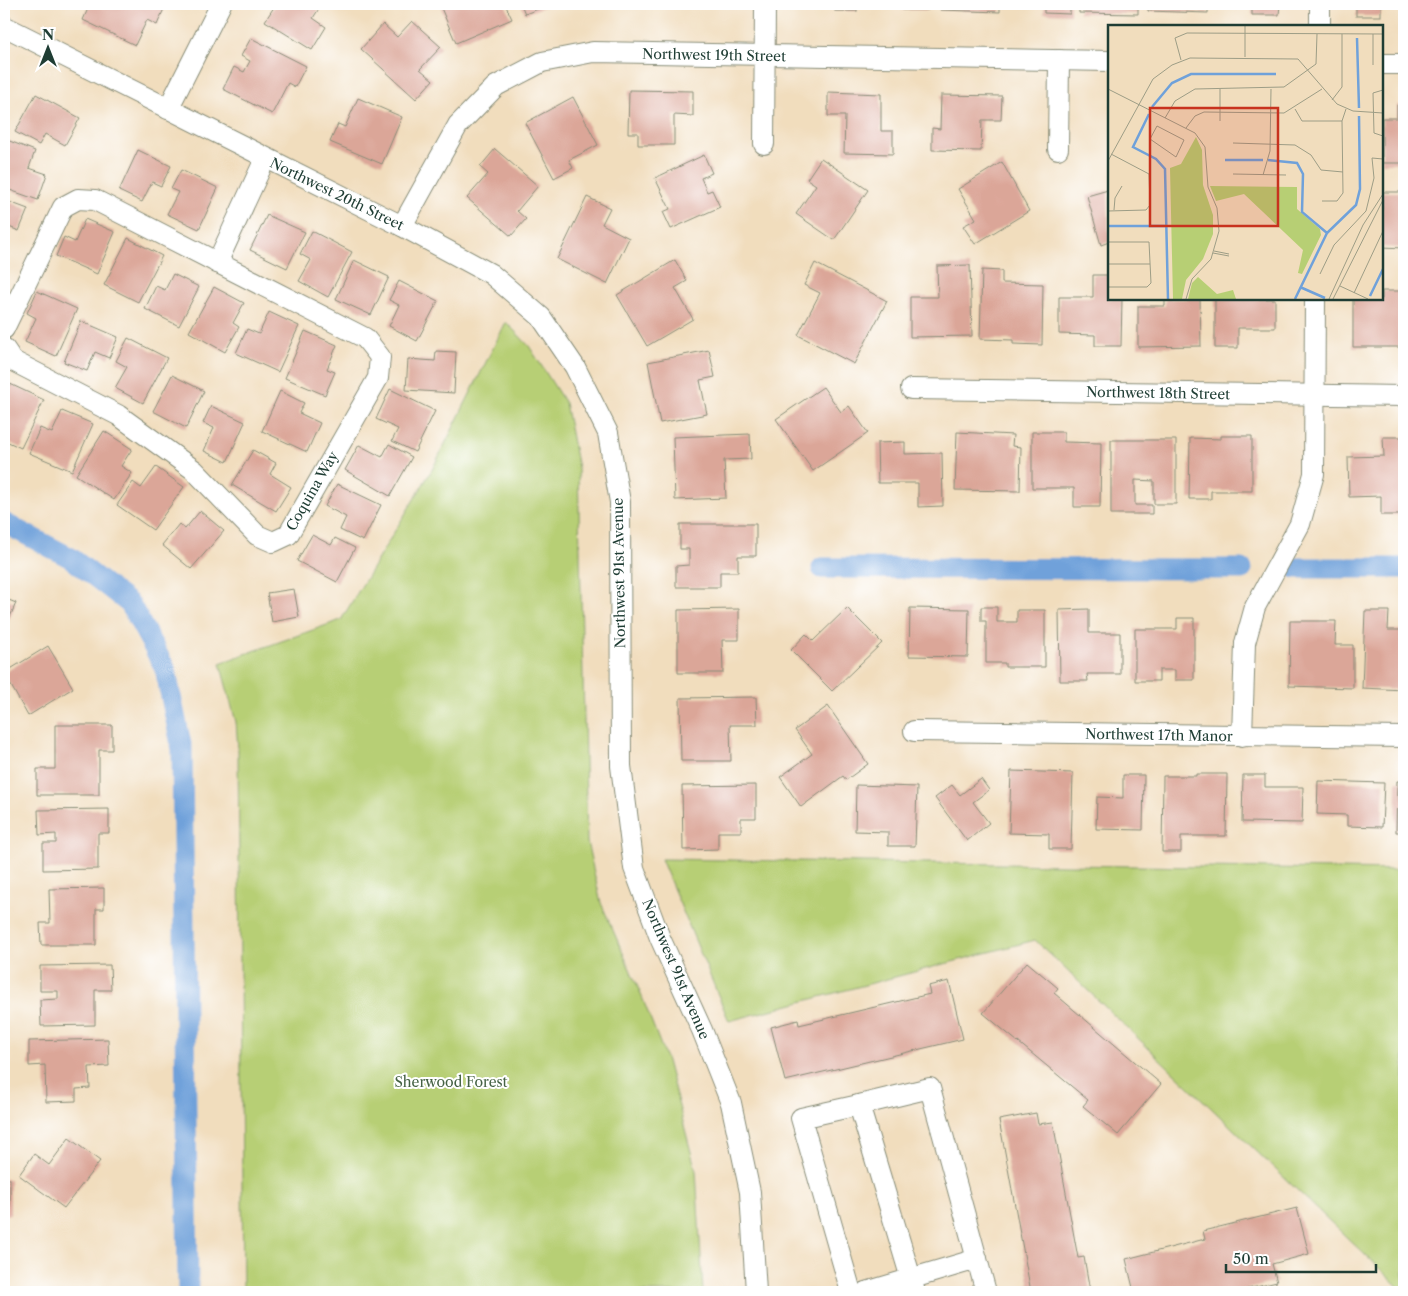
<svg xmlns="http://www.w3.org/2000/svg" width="1408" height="1296" font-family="'Libre Caslon Text',serif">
<rect width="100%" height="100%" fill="#fff"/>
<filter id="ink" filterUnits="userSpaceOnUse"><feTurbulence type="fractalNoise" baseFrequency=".02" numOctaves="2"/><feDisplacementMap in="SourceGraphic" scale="10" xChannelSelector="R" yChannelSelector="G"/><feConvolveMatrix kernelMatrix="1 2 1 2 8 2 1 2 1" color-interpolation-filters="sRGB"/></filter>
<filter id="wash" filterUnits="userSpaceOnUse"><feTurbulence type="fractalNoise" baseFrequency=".0096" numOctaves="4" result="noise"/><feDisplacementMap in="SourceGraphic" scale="20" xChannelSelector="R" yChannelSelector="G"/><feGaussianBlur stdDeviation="1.12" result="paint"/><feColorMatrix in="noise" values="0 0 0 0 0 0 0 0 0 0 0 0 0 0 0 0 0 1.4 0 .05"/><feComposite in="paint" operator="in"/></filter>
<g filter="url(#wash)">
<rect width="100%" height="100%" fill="#f1ddbd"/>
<g fill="#b7cf74" stroke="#6b8654">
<path d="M506 322 529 346 565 403 578 468 587 842 601 903 640 992 667 1061 696 1171 703 1292H243L238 749 236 722 220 663 341 620 433 468Z"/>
<path d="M661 859 1404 870V1292L1035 940 729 1021Z"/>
</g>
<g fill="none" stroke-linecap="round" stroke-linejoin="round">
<g stroke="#6fa1da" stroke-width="21">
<path d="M4 523 71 558 130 604 165 668 182 749 188 1292"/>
<path d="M822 568 1242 569"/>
<path d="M1296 568H1404"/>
</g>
</g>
<g id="blocks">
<g fill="#dba698">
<path d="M90 4 104 8 106 4H166L157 25 147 20 135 45 83 20Z"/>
<path d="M276 4H322L313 18 326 27 312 50 265 21Z"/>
<path d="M450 4H505L512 19 456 43 441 8Z"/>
<path d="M521 4H551L525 14Z"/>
<path d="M592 4H651L650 7 592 6Z"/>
<rect x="835" y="4" width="22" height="7"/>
<rect x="902" y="4" width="26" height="6"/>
<path d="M940 4H1000V12L940 10Z"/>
<path d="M1044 4H1070V14L1044 13Z"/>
<path d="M1079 4H1138V14L1079 13Z"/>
<path d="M1148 4H1208V13L1148 11Z"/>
<path d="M1252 4H1280L1279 15H1252Z"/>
<rect x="1356" y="4" width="25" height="12"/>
<path d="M412 21 441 47 420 69 433 80 416 99 361 49 383 24 397 37Z"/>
<path d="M251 38 306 66 295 87 288 83 272 114 223 89 234 67 244 72 250 61 241 56Z"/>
<path d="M629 90 693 91V116L674 115V145H638V133H628Z"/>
<path d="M828 92 881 94V131H893V154L844 153 845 116H828Z"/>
<path d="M36 94 80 118 65 145 45 134 39 145 15 132Z"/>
<path d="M941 95 1002 96 1001 120H982L981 151 932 150V128L940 129Z"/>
<path d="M573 97 598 145 569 160 573 168 554 178 525 123Z"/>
<path d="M358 98 402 117 382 164 330 142 338 124 345 127Z"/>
<path d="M1397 105H1404V163H1382V118H1397Z"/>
<path d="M7 140 35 151 29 168 47 174 38 200 4 188V149Z"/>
<path d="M495 149 538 186 517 211 526 219 511 236 467 198 488 174 480 167Z"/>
<path d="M138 150 171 166 161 186 152 182 142 202 119 191Z"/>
<path d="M704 155 712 173 701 178 707 192 712 190 720 207 671 229 663 212 670 209 655 178Z"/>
<path d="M821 158 868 190 834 240 796 214 816 185 807 179Z"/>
<path d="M1002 162 1029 211 975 244 963 226 976 219 958 189Z"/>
<path d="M181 170 218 188 199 229 167 214 178 192 171 189Z"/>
<path d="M1108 190 1109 242 1101 245 1087 196Z"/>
<path d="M1382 192H1404V248L1382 247Z"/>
<path d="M587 197 610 208 602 224 629 238 607 284 557 259Z"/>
<path d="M4 200 28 209 19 231 4 225Z"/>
<path d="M267 215 305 232 287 268 250 250Z"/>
<path d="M85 219 115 232 97 274 56 256 64 237 75 242Z"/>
<path d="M312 231 352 252 328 297 299 281 311 260 300 254Z"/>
<path d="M128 238 162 256 138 302 104 285Z"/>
<path d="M354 260 389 277 371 315 336 299Z"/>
<path d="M675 260 687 281 675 288 693 319 647 346 617 295Z"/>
<path d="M815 263 887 301 854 364 798 335 820 293 804 285Z"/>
<path d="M970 265 972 336 910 337V297H938L937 266Z"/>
<path d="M982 270 1002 271V283L1043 284 1042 345 1013 344V340L980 339Z"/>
<path d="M173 274 199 287 179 326 145 309 156 286 165 290Z"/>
<path d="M1093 275H1109V299H1122L1121 346H1095V335L1059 334V297H1093Z"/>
<path d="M399 281 438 301 417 341 389 326 399 305 389 300Z"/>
<path d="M214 287 244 303 233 323 239 327 225 352 189 332Z"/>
<path d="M37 291 77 309 56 356 25 342 36 318 27 313Z"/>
<path d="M1382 291H1404V347H1353V299H1382Z"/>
<path d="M1165 299H1200L1201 346 1138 347V306H1165Z"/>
<path d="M1215 299H1275V328H1238V348H1215Z"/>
<path d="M269 312 299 326 278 372 236 353 247 329 259 334Z"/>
<path d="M81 321 118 337 109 358 95 352 87 371 64 362Z"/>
<path d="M305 331 337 345 327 369 335 372 325 395 285 378Z"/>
<path d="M128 338 167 358 143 403 115 388 127 367 116 361Z"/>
<path d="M709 350 715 377 700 380 707 414 660 423 648 362Z"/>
<path d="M436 351 456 352 454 393 406 390 408 359 435 361Z"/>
<path d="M172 375 204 391 186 428 153 411Z"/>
<path d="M8 383 44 400 21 448 4 440V392Z"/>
<path d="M823 387 841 412 849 406 868 433 813 471 776 419Z"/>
<path d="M390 389 435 411 415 452 392 441 398 429 376 419Z"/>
<path d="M280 391 304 403 299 413 320 423 307 452 262 431Z"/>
<path d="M211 406 245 422 227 462 204 451 214 428 203 423Z"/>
<path d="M62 411 93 424 72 471 29 453 40 428 52 433Z"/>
<path d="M104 431 132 449 121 466 132 473 114 500 76 475Z"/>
<path d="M957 432 1013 435 1012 446 1021 447 1020 491 955 490Z"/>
<path d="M1032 432H1064V442L1101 443 1100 507H1074V488H1032Z"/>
<path d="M750 434 751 459 724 460 726 498 675 500 673 437Z"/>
<path d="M1221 436H1252V491H1211V499H1189L1190 438 1221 439Z"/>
<path d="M1383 437H1404V515H1381V496L1349 497 1348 457 1384 456Z"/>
<path d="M1111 440H1176V504H1154V481L1135 480V505H1152V514H1111Z"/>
<path d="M905 442V454L942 453 943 506 918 507V483H878L877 443Z"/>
<path d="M389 444 412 457 390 496 345 470 359 445 382 457Z"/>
<path d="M253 450 276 463 270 474 291 487 276 511 232 485Z"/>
<path d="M156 467 184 487 153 530 117 505 133 482 141 488Z"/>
<path d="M337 484 381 505 363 541 340 530 346 517 325 506Z"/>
<path d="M200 511 224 531 191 569 162 545 179 524 185 529Z"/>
<path d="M680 524H756V556H738V572H720V587H676V566L689 565V549H680Z"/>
<path d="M312 535 331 545 335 538 355 548 337 582 297 561Z"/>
<path d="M294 589 299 617 272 622 267 593Z"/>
<path d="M4 598 16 603 4 631Z"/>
<path d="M981 607H997V622H1017V610H1045V667H1005V663H986V621H981Z"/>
<path d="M847 608 882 643 832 691 791 650 806 634 813 641Z"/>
<path d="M910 608 969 609 968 657 909 656Z"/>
<path d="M739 609V640H722L723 673H678V610Z"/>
<path d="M1089 609V633H1120V674H1087L1088 681H1060L1059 610Z"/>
<path d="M1365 611H1389L1388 630H1404V690L1362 688Z"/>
<path d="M1177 618H1194V680H1175V670H1159V681H1135V629H1177Z"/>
<path d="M1290 621H1336L1335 645H1353V688L1289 686Z"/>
<path d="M48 646 73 688 28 716 4 673Z"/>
<path d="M756 697 757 725H730L731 761H681L680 698Z"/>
<path d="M828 706 868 764 846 780 843 776 801 807 780 777 812 754 795 730Z"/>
<path d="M55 725H112V750H99V795H37V769H55Z"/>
<path d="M1011 771 1073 773 1071 849H1049V834L1009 833Z"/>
<path d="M1196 774H1227L1226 836H1181V852H1162L1163 776H1196Z"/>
<path d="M1123 775H1144L1143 830 1096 829 1097 797 1123 798Z"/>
<path d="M1243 775H1265V787H1303L1302 823 1242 822Z"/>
<path d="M981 779 989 790 973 802 989 823 967 841 935 798 952 785 960 795Z"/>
<path d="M1318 781 1384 783 1382 827 1347 826V815L1317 814Z"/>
<path d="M1397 781H1404V832H1396Z"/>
<path d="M756 785V818H741V832H718V849L683 850 682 786Z"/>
<path d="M856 785 917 787 915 846H888V832L855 831Z"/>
<path d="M109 809V833H98V869L43 870V843H56V834L39 835 38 810Z"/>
<path d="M104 888V909H96V945H41L40 923H50L49 889Z"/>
<path d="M1027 962 1058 988 1054 993 1161 1084 1118 1135 1083 1106 1088 1100 983 1013Z"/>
<path d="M110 965 111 990H95V1025L41 1026 40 1000 58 999V991H40V966Z"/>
<path d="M949 981 963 1039 785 1081 771 1027 798 1020 799 1025 930 994 928 986Z"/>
<path d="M108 1039 109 1066 89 1067 90 1088 76 1089V1101L46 1102 45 1065 29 1066V1041Z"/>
<path d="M1036 1113 1038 1124 1053 1122 1078 1258 1084 1257 1090 1291 1031 1292 999 1120Z"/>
<path d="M69 1138 100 1161 64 1208 19 1175 34 1154 49 1165Z"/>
<rect x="4" y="1179" width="6" height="36"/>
<path d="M1297 1208 1309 1254 1272 1264 1277 1282 1235 1292H1134L1126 1259 1205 1239 1203 1231Z"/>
</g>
</g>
</g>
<g filter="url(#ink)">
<use href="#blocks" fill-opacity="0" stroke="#888d78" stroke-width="1"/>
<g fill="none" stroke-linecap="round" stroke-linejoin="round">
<defs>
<g id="minor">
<path d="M4 26 402 226 491 274 541 317 575 367 608 433 620 502 621 766 634 868 660 938 702 1030 731 1103 750 1192 756 1292"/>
<path d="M1320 26V4"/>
<path d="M1382 64H1404"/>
<path d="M168 109 221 4"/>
<path d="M764 144 765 4"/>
<path d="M1058 149 1059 60"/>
<path d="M402 226 458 125 496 86 542 62 593 52 1109 61"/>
<path d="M217 263 265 159"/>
<path d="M4 329 63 207 78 199 95 200 365 338 380 357 378 378 288 535 273 542 257 535 194 470 118 415 13 361 4 348"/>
<path d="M911 389 1404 396"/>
<path d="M914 731 1404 737"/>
<path d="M1242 736 1245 643 1255 607 1300 524 1314 474 1315 299"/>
<path d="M859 1105 930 1088 986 1292"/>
<path d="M851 1292 801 1118 859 1105 915 1292"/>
<path d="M866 1292 977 1259"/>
</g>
</defs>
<use href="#minor" stroke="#888d78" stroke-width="22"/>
<use href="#minor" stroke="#fff" stroke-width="20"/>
</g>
</g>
<g text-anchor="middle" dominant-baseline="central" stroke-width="4" stroke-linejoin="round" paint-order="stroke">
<g font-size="14" fill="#1f3d34" stroke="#fff">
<text transform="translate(714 55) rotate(1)">Northwest 19th Street</text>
<text transform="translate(337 194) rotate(26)">Northwest 20th Street</text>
<text transform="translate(1158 393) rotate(1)">Northwest 18th Street</text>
<text transform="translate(312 491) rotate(-60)">Coquina Way</text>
<text transform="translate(619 573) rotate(-91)">Northwest 91st Avenue</text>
<text transform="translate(1159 735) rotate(1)">Northwest 17th Manor</text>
<text transform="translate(676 969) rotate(67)">Northwest 91st Avenue</text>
</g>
<g font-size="14" fill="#456244" stroke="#fff">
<text x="451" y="1082">Sherwood Forest</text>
</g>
</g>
<g transform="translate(1108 25)">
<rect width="275" height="275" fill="#f1ddbd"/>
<path d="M88 112 94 125 95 160 105 190V209L95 234 78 255 74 274H65L62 143 73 139ZM102 161 189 162V184L212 204 213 210 194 249 190 248 195 225 136 169 108 176ZM90 252 109 269 125 265 128 274H80L84 258Z" fill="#b7cf74"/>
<path fill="none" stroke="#6fa1da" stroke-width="2.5" d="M249 13 251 83M44 82 64 58 83 49H168M41 89 25 122 48 134 57 144 60 274M117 135H155M160 135 189 138 195 149 194 187 219 208M0 201H58M192 262 217 273M262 271 275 244M187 274 219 208 248 180 252 164 251 91"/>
<path fill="none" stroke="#9d9d86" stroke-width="1" d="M265 9V40M137 32V1M73 35 67 13 79 8 275 9M0 64 87 108 97 122 100 162 109 183 111 206 103 234 84 254 78 274M275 65 265 68 266 108 275 111M224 75 234 62V9M187 84 194 96H234M57 93 67 76 87 64 176 62 208 39 209 9M112 96V64M49 101 76 115 68 132 42 114ZM78 103 87 91 96 87 176 88 214 64M125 118 187 120 203 130 213 145 235 147M0 136 45 54 64 40 82 33 190 34 229 79 245 86 275 88M125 149 178 150M155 150 162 126 163 64M214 176H229L235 168 234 96 238 84M6 185 7 173 14 161M0 186 38 185 42 180 41 149 3 129M0 217H41L43 258 39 262H0M106 226 121 229M105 228 121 231M0 239H42M212 249 226 220 258 186 266 153 264 133 275 134M232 261 260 274M246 268 275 206M221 274 255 200 275 169M225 274 275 175"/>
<path fill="#c8321e" fill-opacity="0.15" stroke="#c8321e" stroke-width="2.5" d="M42 83H170V201H42Z"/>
<rect width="275" height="275" fill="none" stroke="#1f3d34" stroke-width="2.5"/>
</g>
<rect width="1408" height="1296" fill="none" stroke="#fff" stroke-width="20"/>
<g transform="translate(48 48)" stroke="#ffffff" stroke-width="4" paint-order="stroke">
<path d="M0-4L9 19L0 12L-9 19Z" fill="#1f3d34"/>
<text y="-8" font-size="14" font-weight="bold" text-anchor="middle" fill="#1f3d34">N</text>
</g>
<path d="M1226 1264v8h150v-8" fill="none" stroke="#1f3d34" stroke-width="2.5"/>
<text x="1233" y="1264" font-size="15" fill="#1f3d34" stroke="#ffffff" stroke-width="4" paint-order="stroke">50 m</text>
</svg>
